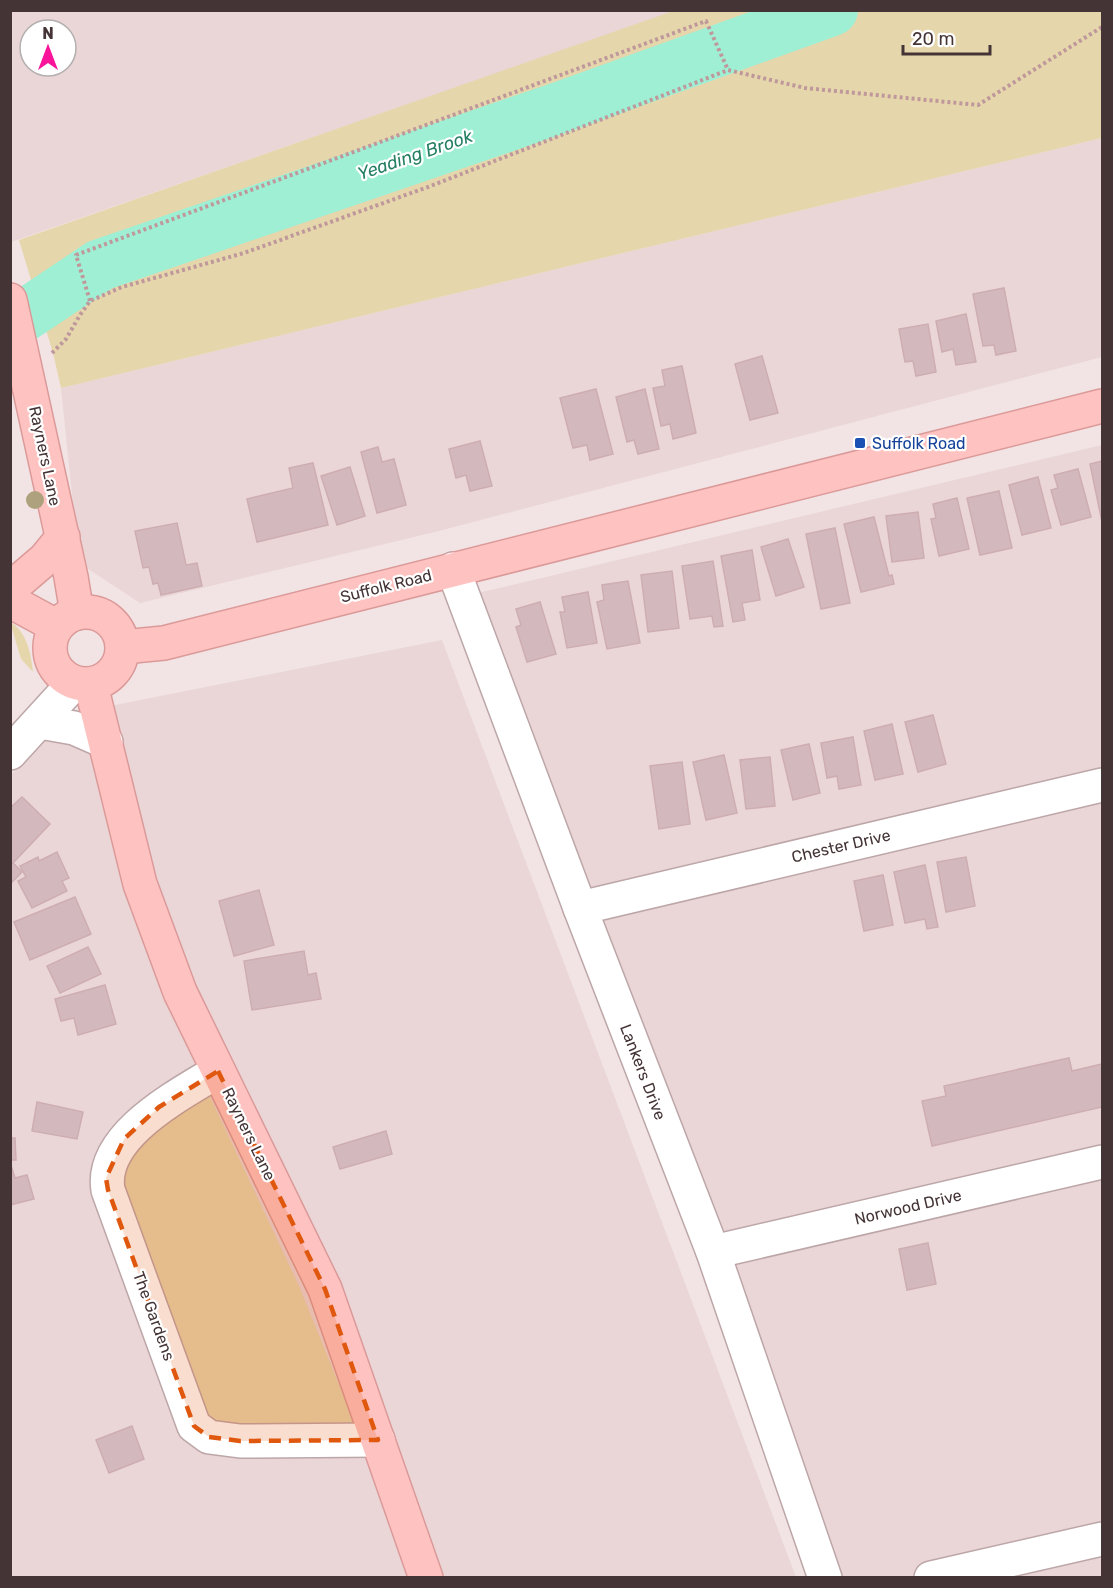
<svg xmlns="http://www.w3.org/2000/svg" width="1113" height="1588" font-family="Rubik,sans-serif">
<rect width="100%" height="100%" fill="#f2e4e4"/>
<g fill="#ead6d7" fill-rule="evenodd">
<path d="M11 11H676L11 242ZM30 30H66V66H30Z"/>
<path d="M1102 138V357L439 531 140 603 79 563 61 388Z"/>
<path d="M1102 445V1577H837L478 593Z"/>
<path d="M442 640 796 1577H11L10 776 70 714Z"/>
</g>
<g fill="#e6d6ac">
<path d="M676 10 1102 11V138L61 388 53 353 19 240Z"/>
<path d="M10 622C27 631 31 655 33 672L21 659Z"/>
<path d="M204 1084 299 1286 357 1429H207L117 1172Z"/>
</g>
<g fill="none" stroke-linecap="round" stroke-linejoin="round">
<path stroke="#9fefd5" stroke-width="52" d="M10 325 100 265 556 109 832 10"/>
</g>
<g fill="#d3b9bd" stroke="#ceadb1" stroke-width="1.5">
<path d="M1004 288 1016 351 996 355 994 345 983 346 973 294Z"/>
<path d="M966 314 976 362 956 365 953 349 942 352 936 321Z"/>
<path d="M928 324 936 372 916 376 913 361 905 362 899 329Z"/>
<path d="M762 356 778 413 750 420 735 364Z"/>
<path d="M682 366 696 433 673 439 670 424 661 426 653 388 665 386 662 370Z"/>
<path d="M596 389 613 454 590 460 587 445 573 448 560 398Z"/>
<path d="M645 389 659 449 638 454 634 440 627 442 616 397Z"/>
<path d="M480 441 492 486 470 491 466 475 456 478 449 449Z"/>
<path d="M378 447 382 462 394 459 406 505 377 513 361 452Z"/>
<path d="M1102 461V522L1090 464Z"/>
<path d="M313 463 328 525 257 542 247 499 293 488 289 468Z"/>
<path d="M350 467 365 516 337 525 321 476Z"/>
<path d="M1078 469 1091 517 1061 525 1051 490 1058 488 1054 475Z"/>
<path d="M1038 477 1051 528 1022 535 1009 485Z"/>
<path d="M999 491 1012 548 980 555 967 498Z"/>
<path d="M957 498 969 549 939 556 931 519 936 518 933 504Z"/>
<path d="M918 512 924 558 892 562 886 516Z"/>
<path d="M874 517 889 576 892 575 894 584 861 592 844 524Z"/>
<path d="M177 523 186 565 197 563 202 586 161 595 158 583 153 584 149 567 143 568 135 531Z"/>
<path d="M835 528 850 603 821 609 806 534Z"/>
<path d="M788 539 804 587 776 596 761 547Z"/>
<path d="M752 550 760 600 742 603 745 620 733 622 721 556Z"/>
<path d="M713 561 723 626 714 627 712 616 690 619 682 566Z"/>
<path d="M672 571 679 628 648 632 641 575Z"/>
<path d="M628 581 640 643 607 649 597 602 604 600 602 585Z"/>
<path d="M588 592 597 643 567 648 560 612H565L562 597Z"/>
<path d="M540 602 556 654 527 662 516 627 521 625 516 609Z"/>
<path d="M933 715 946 764 918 772 905 722Z"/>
<path d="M892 724 903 774 875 780 864 731Z"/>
<path d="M853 737 861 785 839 789 837 776 827 778 821 743Z"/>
<path d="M809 744 820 793 793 800 781 750Z"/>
<path d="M724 755 737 813 706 820 693 762Z"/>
<path d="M770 757 775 806 746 809 740 760Z"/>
<path d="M682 762 690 824 659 829 650 766Z"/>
<path d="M22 797 50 824 13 863 22 872 10 884V808Z"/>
<path d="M57 852 69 878 62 881 67 891 32 908 18 881 26 877 20 866 38 857 39 861Z"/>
<path d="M966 857 975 906 946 912 937 862Z"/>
<path d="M925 865 938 927 927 929 925 919 905 923 894 872Z"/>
<path d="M883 875 893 925 864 931 854 881Z"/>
<path d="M259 890 274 945 234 956 219 901Z"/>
<path d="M75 897 91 934 30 960 14 922Z"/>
<path d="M88 947 101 974 60 993 47 966Z"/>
<path d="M304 951 308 975 316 973 321 999 252 1010 244 961Z"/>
<path d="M105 985 116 1024 78 1035 74 1018 61 1021 55 999Z"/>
<path d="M1069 1058 1072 1071 1102 1064V1107L932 1146 922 1101 946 1096 944 1086Z"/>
<path d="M37 1102 83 1112 77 1139 32 1131Z"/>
<path d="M386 1131 392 1154 340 1169 333 1147Z"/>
<path d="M10 1138H15L16 1160H10Z"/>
<path d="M10 1162 15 1178 27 1175 34 1199 10 1205Z"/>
<path d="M928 1243 936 1284 907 1290 899 1249Z"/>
<path d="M132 1426 144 1459 109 1473 96 1440Z"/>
</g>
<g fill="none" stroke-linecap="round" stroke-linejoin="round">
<defs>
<g id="street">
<path d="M453 569 580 908 713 1252 825 1578"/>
<path d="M40 722 74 728 106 742"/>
<path d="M10 753 74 683"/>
<path d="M580 908 1102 785"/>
<path d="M218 1071C179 1095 99 1136 108 1190L194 1426 209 1437 240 1441 378 1440"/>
<path d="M713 1252 1102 1162"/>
<path d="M931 1578 1102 1539"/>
</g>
<g id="secondary">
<path d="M10 300 71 577 77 613"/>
<path d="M10 589 45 559 63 537"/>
<path d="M10 601 56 626"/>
<circle cx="86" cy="648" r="36"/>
<path d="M123 647 164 643 1102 406"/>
<path d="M91 685 140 884 180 992 325 1289 426 1578"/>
</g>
</defs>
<use href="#street" stroke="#bda6a8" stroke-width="36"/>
<use href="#secondary" stroke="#db9a99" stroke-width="36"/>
<g stroke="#bf989b" stroke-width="4" stroke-dasharray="3 3" stroke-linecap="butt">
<path d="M90 301 76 255 706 21 728 70"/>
<path d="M52 353 66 339 80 315 90 301 122 287 244 253 428 187 728 70 805 88 978 105 1102 27"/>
</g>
<use href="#street" stroke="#fff" stroke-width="33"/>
<use href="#secondary" stroke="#fec3c1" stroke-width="33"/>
</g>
<circle fill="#ada27d" cx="35" cy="500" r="9"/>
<path fill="#e0570e" fill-opacity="0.2" stroke="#e0570e" stroke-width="4.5" stroke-dasharray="12 8" stroke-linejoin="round" d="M218 1071 325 1289 378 1440 240 1441 209 1437 194 1426 108 1190 106 1178 124 1139 159 1107Z"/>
<rect fill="#1a4fb4" stroke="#fff" stroke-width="2" x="854" y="437" width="12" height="12" rx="3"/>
<g text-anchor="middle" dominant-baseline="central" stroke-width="4.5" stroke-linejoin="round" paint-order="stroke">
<g font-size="16" fill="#164399" stroke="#fff" text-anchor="start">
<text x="872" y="443">Suffolk Road</text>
</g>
<g font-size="16" fill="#443436" stroke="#fff">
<text transform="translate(45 456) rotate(78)">Rayners Lane</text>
<text transform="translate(386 586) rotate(-14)">Suffolk Road</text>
<text transform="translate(841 846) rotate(-13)">Chester Drive</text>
<text transform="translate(643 1072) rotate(69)">Lankers Drive</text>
<text transform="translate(249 1134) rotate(64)">Rayners Lane</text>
<text transform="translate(908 1207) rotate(-13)">Norwood Drive</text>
<text transform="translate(154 1316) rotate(70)">The Gardens</text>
</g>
<g font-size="18" font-style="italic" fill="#257f63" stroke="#fff">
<text transform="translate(415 155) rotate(-19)">Yeading Brook</text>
</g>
</g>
<rect width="1113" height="1588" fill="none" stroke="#443436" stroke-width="24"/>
<g transform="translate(48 48)"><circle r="28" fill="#ffffff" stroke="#b4aeaf" stroke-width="1.5"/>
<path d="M0-4.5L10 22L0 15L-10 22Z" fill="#f9149a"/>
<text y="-9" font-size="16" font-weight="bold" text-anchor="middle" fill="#443436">N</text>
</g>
<path d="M903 45v9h87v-9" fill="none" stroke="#443436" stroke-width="3"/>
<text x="912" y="45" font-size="18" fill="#443436" stroke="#ffffff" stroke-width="4.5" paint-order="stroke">20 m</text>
</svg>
